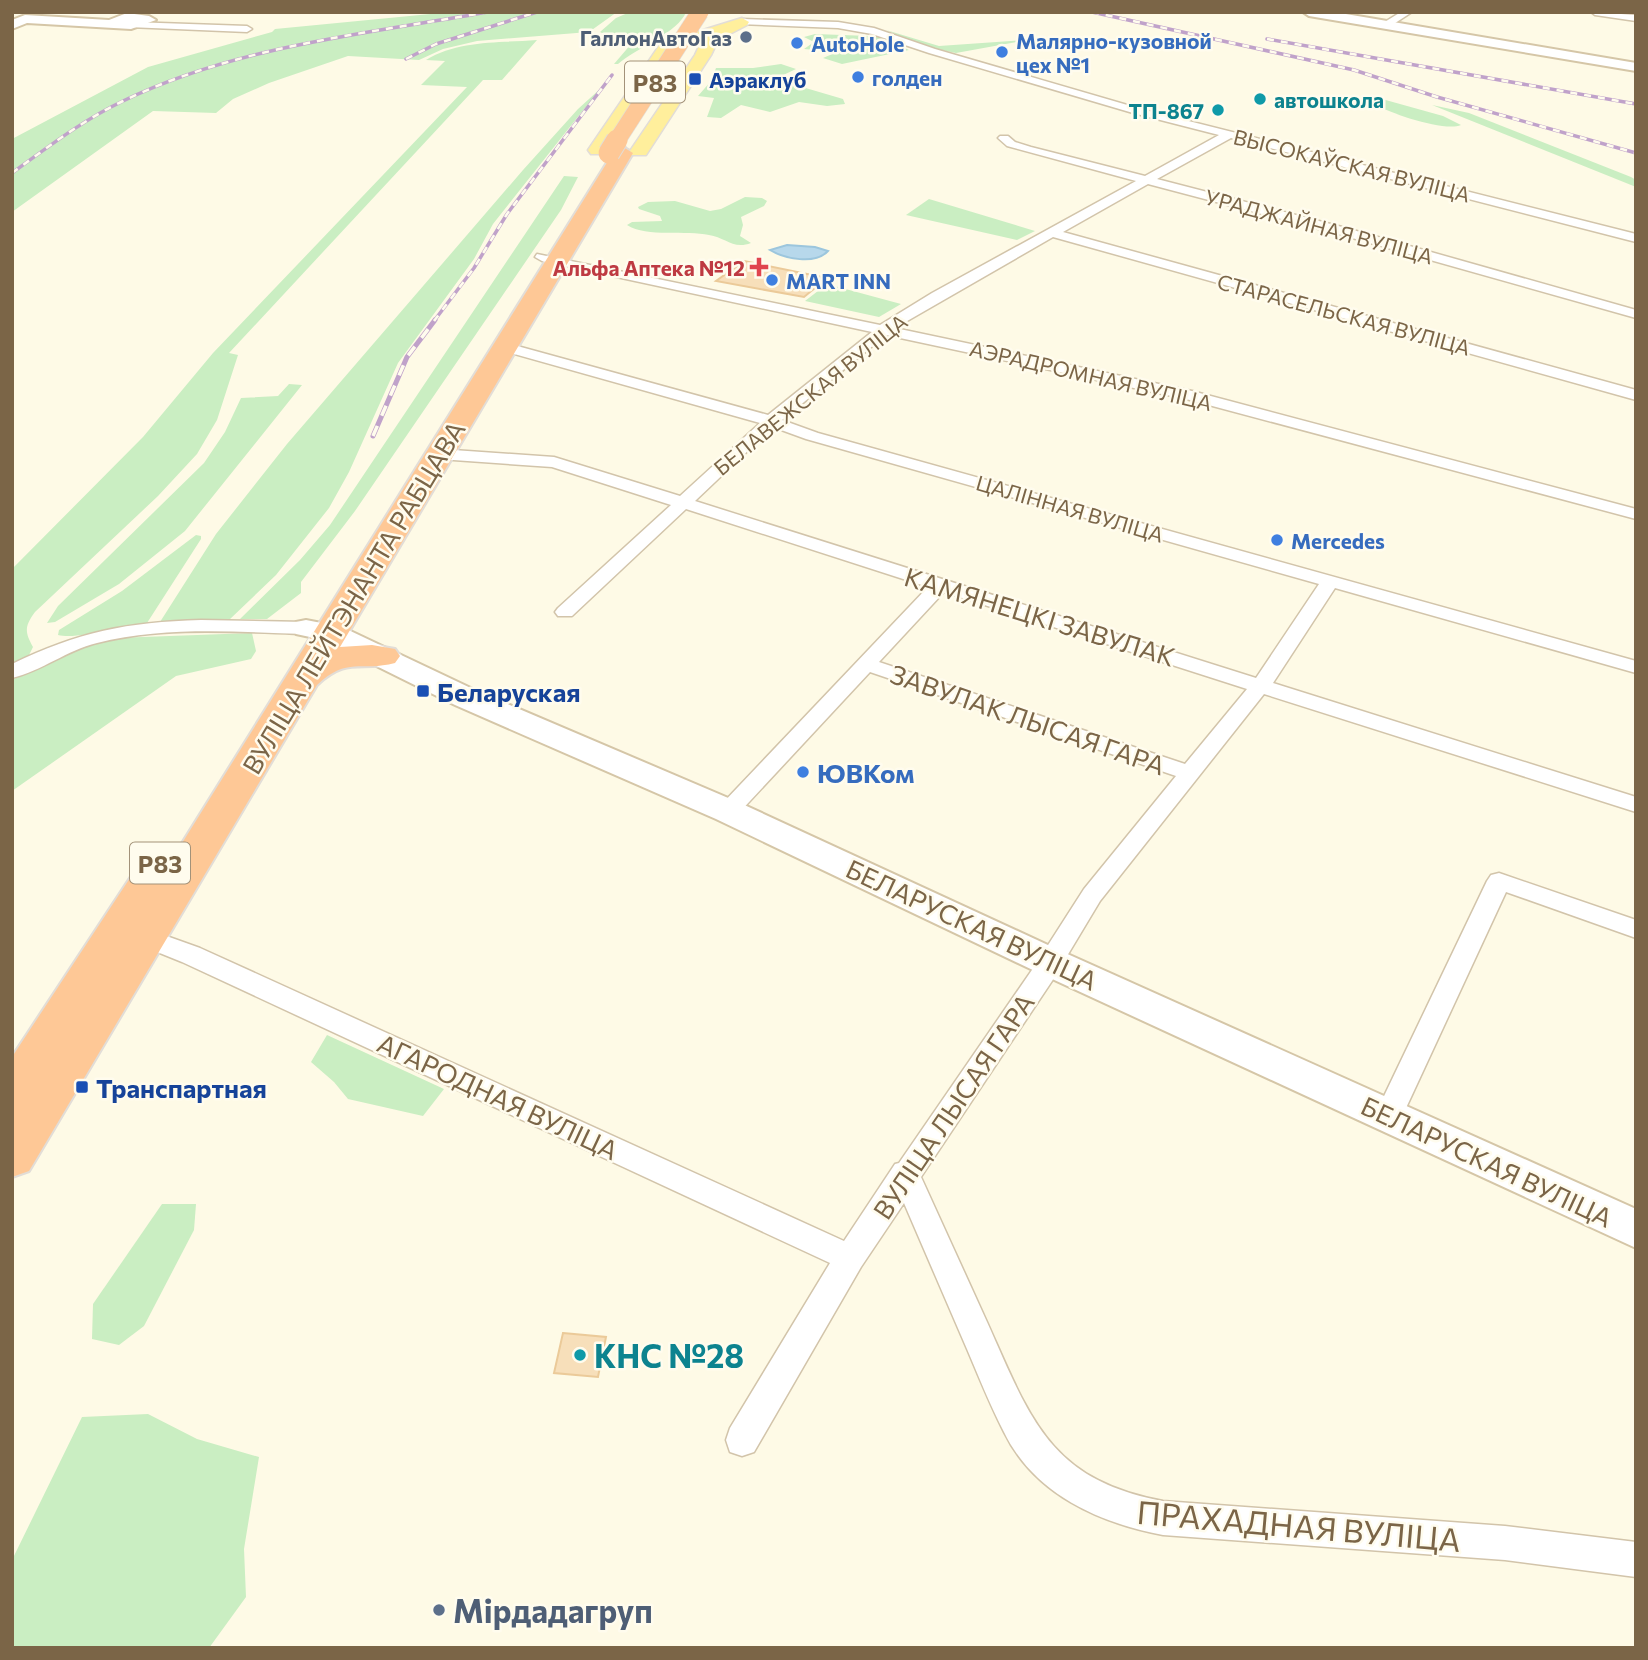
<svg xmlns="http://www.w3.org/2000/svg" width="1648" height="1660" font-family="Commissioner,sans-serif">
<rect width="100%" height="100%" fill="#fefae6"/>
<g fill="#caeec2">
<path d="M451 12H617L589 32 477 41 443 49 419 60 348 56 269 83 233 99 216 113 153 111 12 212V139L148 67 272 32 275 29Z"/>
<path d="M630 12H686C679 32 635 49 618 64H614L632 43 620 42 600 32 616 18Z"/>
<path d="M886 30 939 46 1027 40 956 53 927 47Z"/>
<path d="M875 33 897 40 894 43 909 50 842 64 823 58 837 52 804 49 814 42 804 37 815 34 869 36Z"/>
<path d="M537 40 502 80H483L229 353 238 355 217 420 197 454 158 496 35 612C24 627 25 632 33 647L28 657 12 666V569L143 437 213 353 467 87 421 85 445 61 426 60C459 40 500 43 537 40Z"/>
<path d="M781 64 796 69 775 79 843 99 845 104 827 106 799 102 770 112 741 105 721 118 707 117 714 98 698 96 711 81 716 68H753Z"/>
<path d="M600 89 493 224 474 259 398 363 349 472 329 508 276 575 229 620 160 622 216 534 287 444 523 170 578 109Z"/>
<path d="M1382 99 1443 116 1461 125C1445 132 1392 114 1376 105V101Z"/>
<path d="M1432 105 1469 113 1631 177 1636 180V187Z"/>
<path d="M564 176 578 177 561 210 355 511 301 582V593L267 619H240L300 560 330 525Z"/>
<path d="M745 197 762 198 767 201 764 206 741 217 743 225 740 236 751 243C733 250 725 237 709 235 687 230 647 238 627 225L632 222 662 221 660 216 639 209 638 207 648 202 675 201 710 211 721 209Z"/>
<path d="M929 199 1035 231 1017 240 906 215Z"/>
<path d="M827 284 901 304 879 317 805 301Z"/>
<path d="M289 384 302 385 185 531 119 584 55 622 47 623 58 606 204 463 225 432 241 398 278 396Z"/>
<path d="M196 535 201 536V539L147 623C121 625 79 640 58 635L59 630 122 591Z"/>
<path d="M252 633 256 651 251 659 176 676 12 791V680L67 653 115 638Z"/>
<path d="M327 1035 444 1089 423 1116 348 1099 334 1082 311 1062Z"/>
<path d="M162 1204H196L194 1230 144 1326 119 1345 92 1339 93 1304Z"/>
<path d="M148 1414 197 1439 259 1457 244 1549 246 1597 209 1648H12V1560L82 1417Z"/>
</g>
<path fill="#b7d8eb" stroke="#9cc6dd" stroke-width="2" d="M787 245 815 247 828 251C815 265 785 259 770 250Z"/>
<g fill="#f7dfba" stroke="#ebca99" stroke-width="2">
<path d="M744 261 827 278 804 297 716 281Z"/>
<path d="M563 1333 606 1337 598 1377 554 1373Z"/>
</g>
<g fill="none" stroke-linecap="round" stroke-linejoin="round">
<defs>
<g id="street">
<path d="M1401 12H1412L1389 27H1383V23Z"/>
<path d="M1591 12 1636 15V21L1595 15Z"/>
<path d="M742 19 838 22 874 28 935 49 1141 109 1636 234V242L1231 138 1157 179 1346 228 1636 310V318L1338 234 1148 184 1063 232 1636 390V400L1053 237 895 328 1192 391 1636 509V519L1190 400 886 335 782 420 818 433 1636 661V673L1335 588 1273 683 1636 797V812L1264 694 1100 901 1052 981 921 1177C943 1225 965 1274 987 1322 1030 1418 1049 1480 1163 1501L1505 1526 1636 1542V1577L1505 1560 1163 1535C1099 1523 1034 1494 1004 1432 990 1405 979 1377 967 1349 946 1300 925 1252 904 1203L861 1267 754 1452 742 1456 730 1452 726 1440 730 1428 830 1263 182 962 135 943 132 937 135 931 144 928 200 948 844 1241 895 1164 899 1163 1034 967 1084 889 1176 776 870 672 736 816 728 819 720 816 717 811 720 806 928 587 686 509 572 616H558L555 612 558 608 671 505 552 467 439 459 431 454 439 449 554 457 680 496 760 423 500 350 498 347 500 344H510L768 415 872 332 542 261 535 257 537 254 880 325 932 293 1136 181 1007 146 998 138 1000 136H1008L1015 142 1031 147 1145 176 1219 135 1133 113 929 53 872 34 838 28 739 24 737 22ZM773 427 806 439 1319 584 1256 678 695 501ZM944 592 1247 689 1185 764 879 662Z"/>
<path d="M131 22 247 26 252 29 247 32 128 27V23Z"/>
<path d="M201 620 306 622 316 628 306 634C237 632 164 626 97 643 67 650 42 671 12 678V664C78 632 127 622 201 620Z"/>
<path d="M1499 873 1636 920V938L1506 892 1399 1123 1389 1126 1379 1123 1375 1115 1487 881 1491 875Z"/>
</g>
<g id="secondary">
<path d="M1303 12H1334L1636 63V71L1309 16Z"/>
<path d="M127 13 149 16 156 20 131 29 27 23 12 29V20L25 15 109 20Z"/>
<path d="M306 620 342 627 477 691 740 803 1063 952 1636 1209V1248L1037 972 716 819 455 705 324 640 296 634 292 628 296 622Z"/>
</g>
<path id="primary" d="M742 18 749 22 747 25 718 40 711 55 646 155H632L630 151 695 55 702 40 673 49 603 154H591L588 150 661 43Z"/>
<path id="highway" d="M623 147 633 153 340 647 372 645 395 649 400 656 395 663C360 672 348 656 317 685L29 1171 12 1177V1057L130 878 144 874 159 880 613 153Z"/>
</defs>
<use href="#street" stroke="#d2c4aa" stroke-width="3"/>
<use href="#secondary" stroke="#d5c6a7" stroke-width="4"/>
<use href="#primary" stroke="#e2ddd7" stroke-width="3"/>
<use href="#highway" stroke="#e2ddd7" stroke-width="4"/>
<use href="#street" fill="#fff" fill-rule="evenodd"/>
<use href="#secondary" fill="#fff" fill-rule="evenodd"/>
<use href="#primary" fill="#ffef9c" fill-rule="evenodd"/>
<use href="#highway" fill="#fec896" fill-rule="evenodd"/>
<defs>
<g id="rail-far1">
<path d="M1092 12 1354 70 1437 97 1636 153"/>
<path d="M1267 39 1636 104"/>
<path d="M406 59 436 44 537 12"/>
<path d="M12 173C48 147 83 120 123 101 237 46 365 34 488 12"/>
<path d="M434 321 474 268 507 214 612 75"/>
</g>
<path id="rail" d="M373 436 407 357 435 320"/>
</defs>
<use href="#rail-far1" stroke="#c0a2ca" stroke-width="3.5"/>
<use href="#rail" stroke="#c0a2ca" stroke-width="5"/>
<use href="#rail-far1" stroke="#fffcee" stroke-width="2.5" stroke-dasharray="7" stroke-linecap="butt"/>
<use href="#rail" stroke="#fffcee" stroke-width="3.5" stroke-dasharray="11" stroke-linecap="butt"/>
<defs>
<path id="highway-bridge-far1" d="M616 142 700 12"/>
<path id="highway-bridge" d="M609 153 617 140"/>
</defs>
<use href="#highway-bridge-far1" stroke="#e2ddd7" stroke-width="18" stroke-linecap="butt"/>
<use href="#highway-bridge" stroke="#e2ddd7" stroke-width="23" stroke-linecap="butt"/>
<use href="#highway-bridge-far1" stroke="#fec896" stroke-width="17"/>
<use href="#highway-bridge" stroke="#fec896" stroke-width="21"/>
</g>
<g fill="#5c6f8a" stroke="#fffcee" stroke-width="2.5">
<circle cx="746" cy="37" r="7"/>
<circle cx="439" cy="1610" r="7"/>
</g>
<g fill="#3f7fe0" stroke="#fffcee" stroke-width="2.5">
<circle cx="797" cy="43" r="7"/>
<circle cx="1002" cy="52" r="7"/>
<circle cx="858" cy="77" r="7"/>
<circle cx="772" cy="280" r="7"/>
<circle cx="1277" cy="540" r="7"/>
<circle cx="803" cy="772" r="7"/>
</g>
<g fill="#1a4fb4" stroke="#fffcee" stroke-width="2.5">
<rect x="688" y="72" width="14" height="14" rx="3.5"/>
<rect x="416" y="684" width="14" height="14" rx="3.5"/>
<rect x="75" y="1080" width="14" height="14" rx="3.5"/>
</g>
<g fill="#0f9aa8" stroke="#fffcee" stroke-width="2.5">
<circle cx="1260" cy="99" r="7"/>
<circle cx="1218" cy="110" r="7"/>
<circle cx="580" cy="1355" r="7"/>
</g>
<path fill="#e0444e" stroke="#fffcee" stroke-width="2.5" d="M755.5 256.5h7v7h7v7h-7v7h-7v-7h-7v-7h7z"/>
<g text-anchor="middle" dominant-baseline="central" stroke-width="5" stroke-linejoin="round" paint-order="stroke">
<g font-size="21" font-weight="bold" fill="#4e5e75" stroke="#fffcee" text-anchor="end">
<text x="732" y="37">ГаллонАвтоГаз</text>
</g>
<g font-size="21" font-weight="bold" fill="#366cbe" stroke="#fffcee" text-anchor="start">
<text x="1016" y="40">Малярно-кузовной<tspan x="1016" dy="24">цех №1</tspan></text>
<text x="811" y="43">AutoHole</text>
<text x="872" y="77">голден</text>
<text x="786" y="280">MART INN</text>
<text x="1291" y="540">Mercedes</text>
</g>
<g font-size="21" font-weight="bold" fill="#164399" stroke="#fffcee" text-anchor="start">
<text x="709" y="79">Аэраклуб</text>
</g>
<g font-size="21" font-weight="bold" fill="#0d838f" stroke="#fffcee" text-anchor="start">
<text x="1274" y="99">автошкола</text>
<text x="1204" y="110" text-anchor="end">ТП-867</text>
</g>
<g font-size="21" fill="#7b6547" stroke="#fffcee">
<text transform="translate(1352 165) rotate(14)">ВЫСОКАЎСКАЯ ВУЛІЦА</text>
<text transform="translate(1319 226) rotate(15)">УРАДЖАЙНАЯ ВУЛІЦА</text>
<text transform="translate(1344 314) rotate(15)">СТАРАСЕЛЬСКАЯ ВУЛІЦА</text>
<text transform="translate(1091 375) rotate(13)">АЭРАДРОМНАЯ ВУЛІЦА</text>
<text transform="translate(810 394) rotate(-39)">БЕЛАВЕЖСКАЯ ВУЛІЦА</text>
<text transform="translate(1070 508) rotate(16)">ЦАЛІННАЯ ВУЛІЦА</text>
</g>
<g font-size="21" font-weight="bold" fill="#be3a42" stroke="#fffcee" text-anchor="end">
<text x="745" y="267">Альфа Аптека №12</text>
</g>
<g fill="#fffcee" stroke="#a39279" stroke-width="2">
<rect x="625" y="61.5" width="60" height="41" rx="5"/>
<rect x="130" y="842.5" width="60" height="41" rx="5"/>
</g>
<g font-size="24" font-weight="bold" fill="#7b6547">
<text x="655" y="82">Р83</text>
<text x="160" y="863">Р83</text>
</g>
<g font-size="26" fill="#7b6547" stroke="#fffcee">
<text transform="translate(353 597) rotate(-59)">ВУЛІЦА ЛЕЙТЭНАНТА РАБЦАВА</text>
<text transform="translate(1040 616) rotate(17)">КАМЯНЕЦКІ ЗАВУЛАК</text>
<text transform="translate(1028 719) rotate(19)">ЗАВУЛАК ЛЫСАЯ ГАРА</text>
<text transform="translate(972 924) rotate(25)">БЕЛАРУСКАЯ ВУЛІЦА</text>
<text transform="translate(498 1096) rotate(25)">АГАРОДНАЯ ВУЛІЦА</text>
<text transform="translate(953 1106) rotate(-56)">ВУЛІЦА ЛЫСАЯ ГАРА</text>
<text transform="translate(1487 1161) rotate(25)">БЕЛАРУСКАЯ ВУЛІЦА</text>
</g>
<g font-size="26" font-weight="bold" fill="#164399" stroke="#fffcee" text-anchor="start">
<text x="437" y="691">Беларуская</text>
<text x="96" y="1087">Транспартная</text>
</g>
<g font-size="26" font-weight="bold" fill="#366cbe" stroke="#fffcee" text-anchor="start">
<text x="817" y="772">ЮВКом</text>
</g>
<g font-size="32" font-weight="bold" fill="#0d838f" stroke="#fffcee" text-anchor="start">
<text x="594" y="1355">КНС №28</text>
</g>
<g font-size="32" fill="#7b6547" stroke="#fffcee">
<text transform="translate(1299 1525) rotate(5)">ПРАХАДНАЯ ВУЛІЦА</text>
</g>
<g font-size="32" font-weight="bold" fill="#4e5e75" stroke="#fffcee" text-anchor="start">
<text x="453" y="1610">Мірдадагруп</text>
</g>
</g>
<rect width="1648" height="1660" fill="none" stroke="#7b6547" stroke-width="28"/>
</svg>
